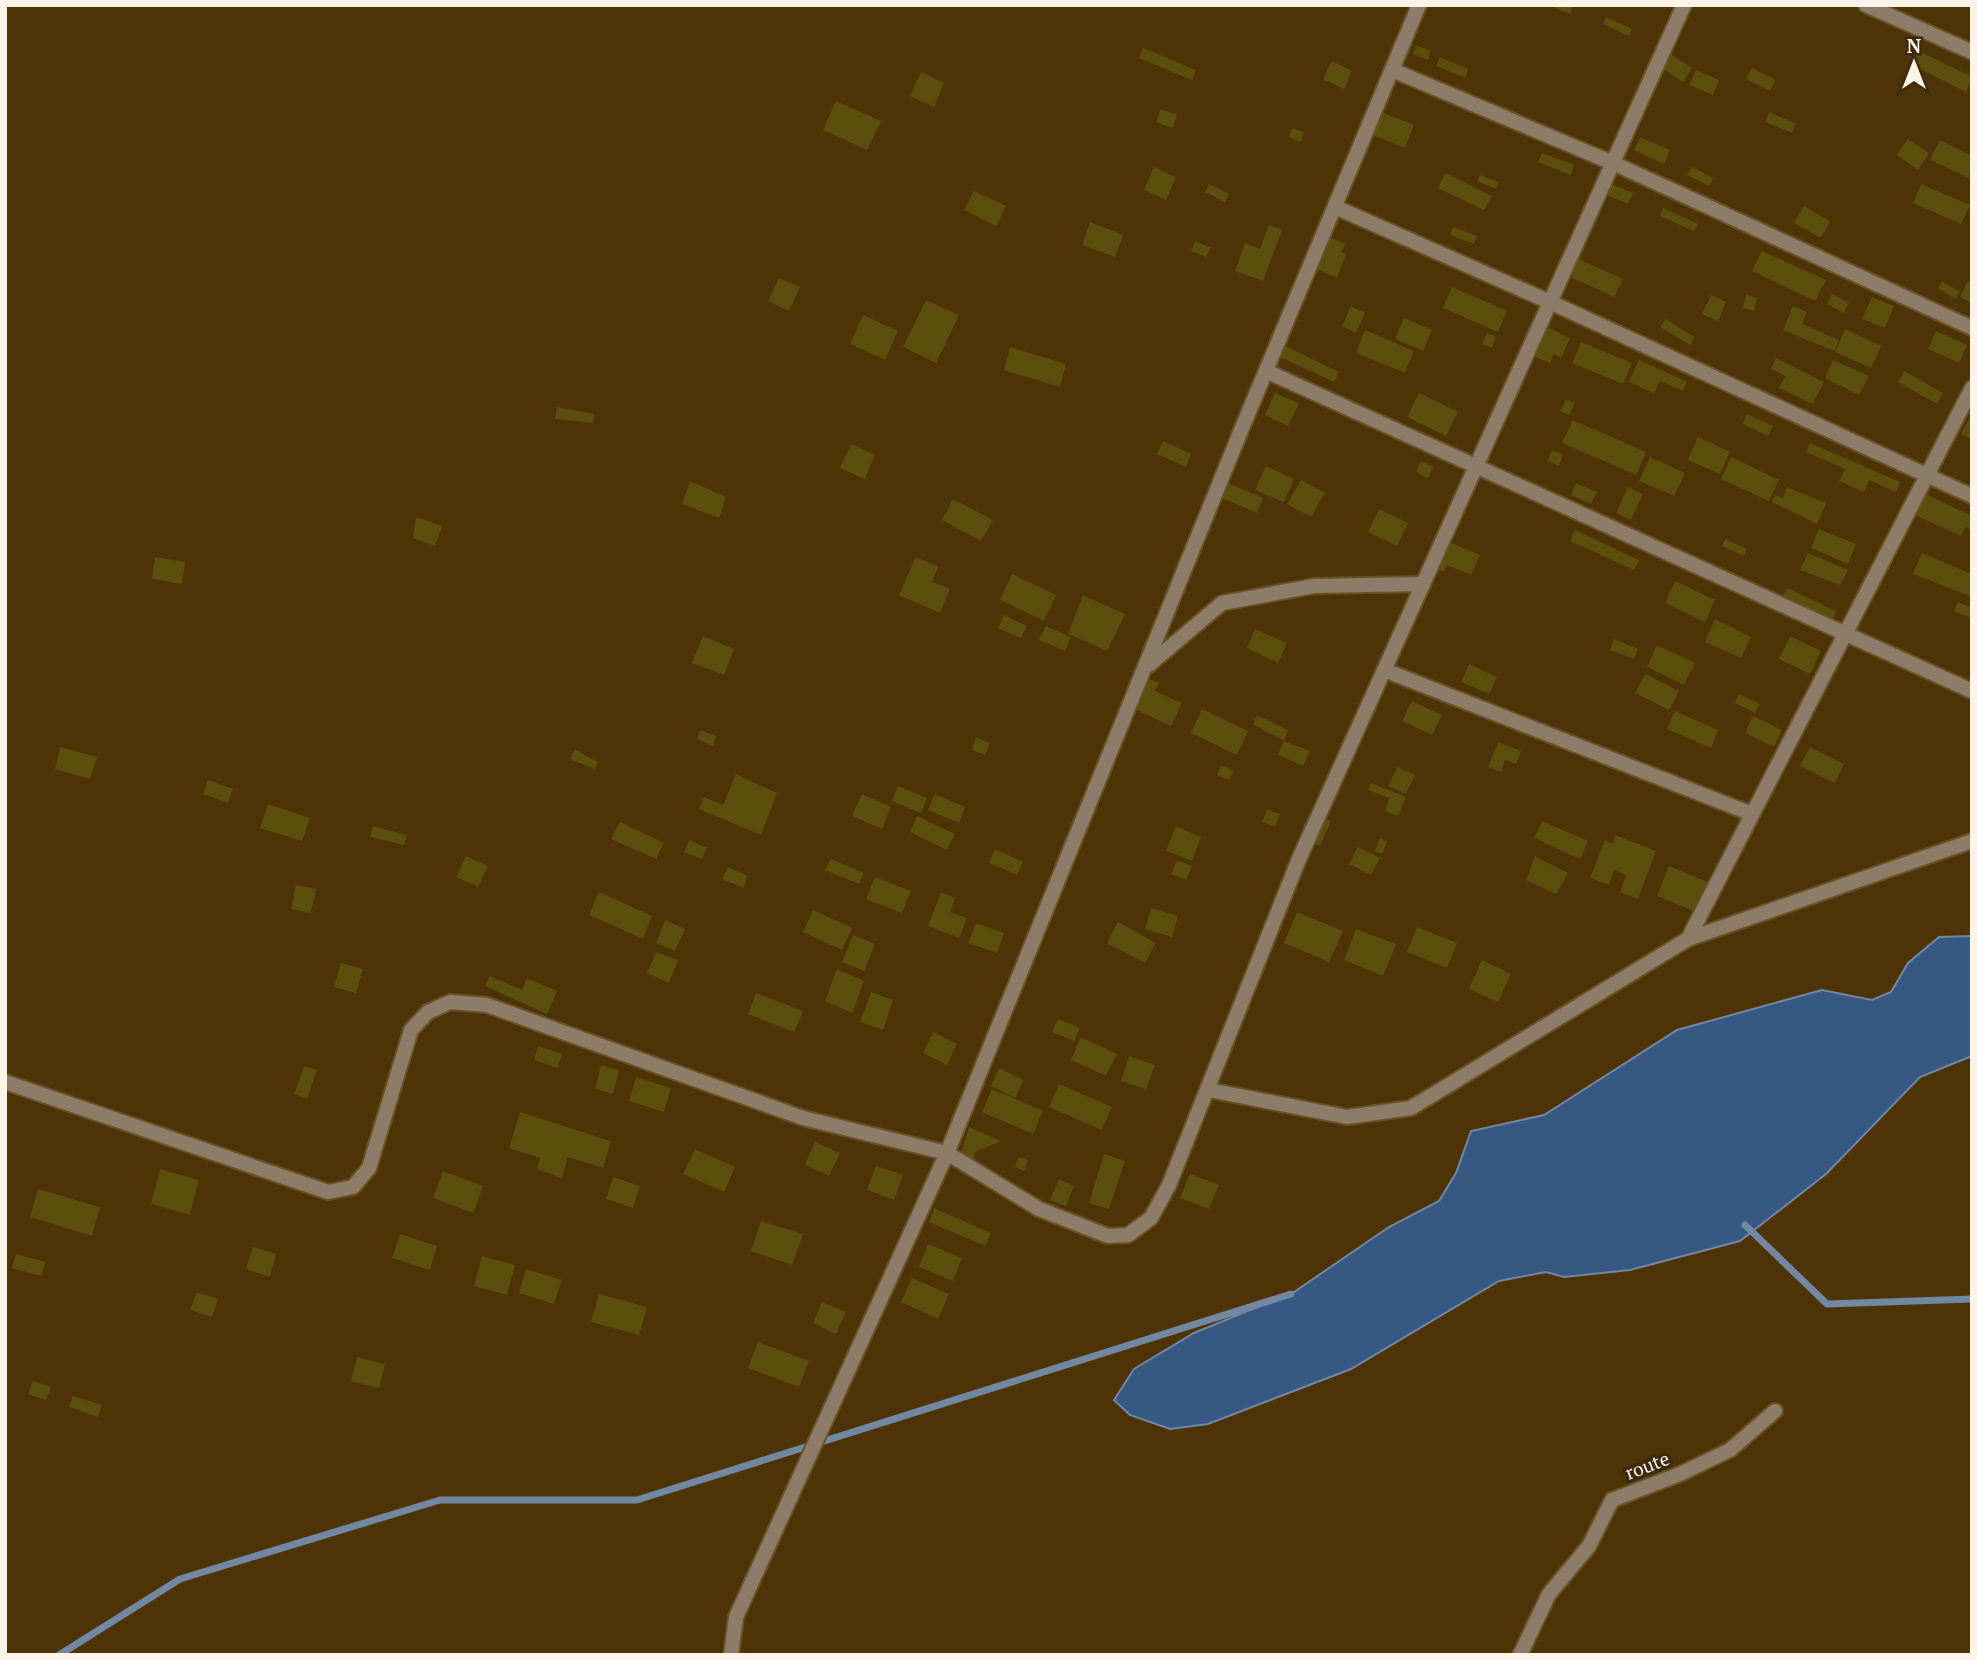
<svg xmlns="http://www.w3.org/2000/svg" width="1977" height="1660" font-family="'PT Serif',serif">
<rect width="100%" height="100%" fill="#4d3305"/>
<path fill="#375883" stroke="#7287a2" stroke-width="2" d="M1972 936V1056L1920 1077 1826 1174 1740 1241 1630 1270 1564 1277 1546 1272 1499 1281 1351 1369 1208 1424 1170 1429 1130 1415 1114 1400 1134 1369 1194 1333 1294 1292 1389 1227 1439 1201 1456 1173 1471 1131 1544 1115 1677 1030 1822 990 1872 1000 1891 992 1908 963 1939 937Z"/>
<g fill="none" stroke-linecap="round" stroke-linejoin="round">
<g stroke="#7287a2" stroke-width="7">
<path d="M1745 1225 1827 1304 1972 1299"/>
<path d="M59 1655 180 1579 440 1500H637L1291 1294"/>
</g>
</g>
<g fill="#5c4e0d">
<path d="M1548 5H1573L1570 14Z"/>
<path d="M1606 17 1632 29 1629 36 1603 24Z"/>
<path d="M1416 45 1431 51 1428 60 1413 54Z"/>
<path d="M1143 48 1196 70 1192 80 1139 58Z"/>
<path d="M1917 50 1972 77 1966 92 1910 64Z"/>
<path d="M1672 55 1692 68 1683 82 1663 69Z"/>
<path d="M1440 57 1468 69 1465 78 1436 66Z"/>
<path d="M1332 61 1352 71 1344 89 1323 79Z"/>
<path d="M1752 68 1776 80 1770 91 1746 79Z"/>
<path d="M1696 70 1719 80 1713 95 1689 85Z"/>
<path d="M921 72 944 83 934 107 910 96Z"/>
<path d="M836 101 881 121 867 150 823 130Z"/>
<path d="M1161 109 1177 115 1173 128 1156 122Z"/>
<path d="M1379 111 1414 125 1405 148 1370 134Z"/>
<path d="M1769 112 1796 124 1792 133 1765 122Z"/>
<path d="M1292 128 1304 132 1301 142 1289 137Z"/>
<path d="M1640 137 1670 150 1664 164 1634 150Z"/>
<path d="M1908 139 1929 153 1918 170 1897 155Z"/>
<path d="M1940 140 1972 156 1969 178 1930 160Z"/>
<path d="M1542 153 1574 165 1571 175 1538 162Z"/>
<path d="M1154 167 1176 177 1166 200 1144 190Z"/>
<path d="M1692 167 1713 178 1709 186 1687 175Z"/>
<path d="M1445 173 1492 196 1484 210 1438 188Z"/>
<path d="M1480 175 1499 182 1496 189 1477 181Z"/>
<path d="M1209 184 1229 194 1225 202 1205 192Z"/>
<path d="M1611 184 1633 193 1628 204 1606 195Z"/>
<path d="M1921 184 1970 205 1961 224 1913 203Z"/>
<path d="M974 191 1006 206 996 226 964 210Z"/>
<path d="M1804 206 1830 221 1821 238 1794 223Z"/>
<path d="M1663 208 1698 224 1694 231 1660 216Z"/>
<path d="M1090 222 1123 235 1115 257 1082 245Z"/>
<path d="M1269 225 1282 230 1263 281 1235 271 1245 243 1260 249Z"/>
<path d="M1453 227 1477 236 1474 244 1450 235Z"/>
<path d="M1328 236 1345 244 1341 252 1346 254 1337 278 1314 268Z"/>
<path d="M1195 241 1211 248 1206 257 1191 251Z"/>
<path d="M1762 251 1826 280 1815 301 1752 271Z"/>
<path d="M1579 259 1623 279 1614 297 1570 277Z"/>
<path d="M779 278 800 287 789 311 768 301Z"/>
<path d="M1942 281 1960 292 1955 299 1938 288Z"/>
<path d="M1968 281 1972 283V303L1960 297Z"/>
<path d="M1452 287 1507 311 1498 332 1443 308Z"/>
<path d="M1832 294 1849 303 1844 313 1827 304Z"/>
<path d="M1711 295 1726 302 1718 321 1702 314Z"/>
<path d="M1746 295 1757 298 1754 311 1743 308Z"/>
<path d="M1872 297 1894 306 1885 328 1862 319Z"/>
<path d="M926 300 959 315 936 363 903 347Z"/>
<path d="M1351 306 1365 313 1356 333 1342 326Z"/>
<path d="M1793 306 1807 312 1802 324 1839 340 1834 351 1783 330Z"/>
<path d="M863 315 898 331 885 360 850 344Z"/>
<path d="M1404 318 1432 330 1423 351 1395 339Z"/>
<path d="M1665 319 1695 337 1690 345 1660 327Z"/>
<path d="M1545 326 1570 338 1561 358 1554 354 1550 363 1531 355Z"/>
<path d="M1845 329 1881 346 1871 368 1835 352Z"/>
<path d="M1365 330 1414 351 1405 373 1356 353Z"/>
<path d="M1936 331 1967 345 1959 363 1928 349Z"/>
<path d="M1487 333 1496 337 1492 348 1482 344Z"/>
<path d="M1581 342 1632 363 1623 384 1572 363Z"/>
<path d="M1283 345 1339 372 1334 382 1278 356Z"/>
<path d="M1010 347 1066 364 1060 387 1004 370Z"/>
<path d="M1776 358 1824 382 1813 404 1779 388 1785 376 1771 369Z"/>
<path d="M1639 360 1687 382 1683 391 1660 381 1654 393 1629 382Z"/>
<path d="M1833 360 1869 376 1859 395 1825 378Z"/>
<path d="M1904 371 1943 393 1937 404 1898 382Z"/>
<path d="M1275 393 1299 403 1288 426 1265 415Z"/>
<path d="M1419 393 1458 412 1446 436 1407 417Z"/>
<path d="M1566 400 1575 403 1569 415 1560 411Z"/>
<path d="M557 407 594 414 593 423 555 419Z"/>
<path d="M1747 414 1773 426 1768 436 1743 424Z"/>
<path d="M1972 414V439L1961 434Z"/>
<path d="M1573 420 1646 452 1636 475 1562 443Z"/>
<path d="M1698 437 1730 452 1720 474 1688 460Z"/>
<path d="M1163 441 1191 454 1186 467 1157 454Z"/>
<path d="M1810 443 1900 482 1896 492 1869 480 1864 492 1839 481 1845 469 1806 452Z"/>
<path d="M851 444 875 455 865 479 840 468Z"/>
<path d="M1552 450 1563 455 1559 466 1547 461Z"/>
<path d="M1650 457 1685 473 1674 496 1639 481Z"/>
<path d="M1731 457 1779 480 1769 501 1721 479Z"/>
<path d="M1421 461 1433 467 1428 478 1416 472Z"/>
<path d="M1266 466 1294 479 1284 502 1255 490Z"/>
<path d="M1301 480 1325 493 1311 517 1287 504Z"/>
<path d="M690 481 726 497 719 518 682 504Z"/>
<path d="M1228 483 1263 498 1257 513 1222 498Z"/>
<path d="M1576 483 1597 492 1591 504 1571 495Z"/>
<path d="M1628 487 1643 494 1631 520 1616 513Z"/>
<path d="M1787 487 1826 503 1817 524 1772 502 1775 495 1783 498Z"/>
<path d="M1923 493 1972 516V530L1966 527 1961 536 1913 514Z"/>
<path d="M953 499 993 520 981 541 942 520Z"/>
<path d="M1379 509 1408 523 1397 546 1368 532Z"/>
<path d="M416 517 442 526 435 546 413 538Z"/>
<path d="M1819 529 1856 544 1848 564 1811 548Z"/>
<path d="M1575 530 1639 560 1634 570 1570 541Z"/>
<path d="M1725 539 1747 549 1744 556 1722 546Z"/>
<path d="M1447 541 1480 555 1471 575 1447 565 1444 572 1434 568Z"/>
<path d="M1808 553 1848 570 1840 585 1800 570Z"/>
<path d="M1922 553 1972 574V597L1913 574Z"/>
<path d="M155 557 185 562 182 584 152 579Z"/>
<path d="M916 557 938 567 932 582 950 589 940 613 899 595Z"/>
<path d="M1012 574 1056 595 1044 621 1000 600Z"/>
<path d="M1675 581 1715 600 1705 622 1665 603Z"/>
<path d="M1787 588 1836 611 1832 620 1782 598Z"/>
<path d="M1083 595 1125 614 1107 651 1068 634Z"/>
<path d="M1958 602 1972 608V618L1954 611Z"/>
<path d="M1004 615 1027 626 1021 638 998 628Z"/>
<path d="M1715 619 1751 637 1741 658 1705 642Z"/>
<path d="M1046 626 1071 637 1065 651 1039 640Z"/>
<path d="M1255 629 1287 643 1278 663 1247 648Z"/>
<path d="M703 636 734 649 724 675 692 663Z"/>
<path d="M1790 636 1821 651 1810 674 1779 659Z"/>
<path d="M1614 639 1638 649 1634 659 1610 650Z"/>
<path d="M1657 645 1695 663 1684 685 1647 667Z"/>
<path d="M1469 664 1497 677 1489 694 1461 682Z"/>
<path d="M1645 674 1679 691 1669 710 1635 693Z"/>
<path d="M1147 678 1159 683 1155 691 1182 703 1171 726 1134 709Z"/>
<path d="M1739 694 1760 704 1755 713 1735 703Z"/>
<path d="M1412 701 1442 715 1432 735 1402 721Z"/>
<path d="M1202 709 1248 731 1237 755 1191 733Z"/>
<path d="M1675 711 1718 730 1711 748 1667 729Z"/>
<path d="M1257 715 1288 730 1284 741 1253 724Z"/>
<path d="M1753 716 1782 730 1774 747 1745 733Z"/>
<path d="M700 730 716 736 713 746 697 739Z"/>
<path d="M976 737 990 743 985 755 972 750Z"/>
<path d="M1284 741 1310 751 1303 766 1278 755Z"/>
<path d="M1498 742 1521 751 1516 764 1505 760 1501 772 1488 767Z"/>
<path d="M60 747 97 757 90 779 55 769Z"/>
<path d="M1810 747 1844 764 1835 783 1800 766Z"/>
<path d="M575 750 598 762 595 769 570 759Z"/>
<path d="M1221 765 1233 771 1229 780 1217 775Z"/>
<path d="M1397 767 1415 775 1406 794 1388 786Z"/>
<path d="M736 774 777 793 761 835 699 809 704 797 723 805Z"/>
<path d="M208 780 233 789 228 803 203 794Z"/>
<path d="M1371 783 1406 797 1398 816 1385 811 1389 798 1368 790Z"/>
<path d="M898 786 927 798 921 813 892 801Z"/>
<path d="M862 794 891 807 882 829 852 816Z"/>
<path d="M935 794 965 807 959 823 928 810Z"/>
<path d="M268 804 310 818 302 841 260 828Z"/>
<path d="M1267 809 1280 814 1275 827 1262 822Z"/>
<path d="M917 816 955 834 947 850 910 832Z"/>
<path d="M1323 817 1331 821 1320 846 1312 842Z"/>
<path d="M1542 821 1588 841 1580 859 1534 838Z"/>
<path d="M620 822 664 843 656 859 611 839Z"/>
<path d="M373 826 407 835 404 845 370 837Z"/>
<path d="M1176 826 1201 837 1192 861 1166 851Z"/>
<path d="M1615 835 1656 851 1638 899 1620 892 1626 875 1614 870 1609 885 1590 878 1605 840 1613 844Z"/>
<path d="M1380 838 1387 842 1382 854 1375 851Z"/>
<path d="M689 840 707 848 702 859 684 852Z"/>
<path d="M1358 847 1380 858 1371 875 1349 864Z"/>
<path d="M995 849 1023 862 1017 875 989 863Z"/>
<path d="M466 856 488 866 478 887 456 877Z"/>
<path d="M1535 856 1568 873 1556 894 1526 880Z"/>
<path d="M831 859 864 873 859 884 825 870Z"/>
<path d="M1177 860 1192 866 1186 880 1171 874Z"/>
<path d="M1669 866 1708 882 1693 911 1657 896Z"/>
<path d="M728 867 747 876 744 888 722 879Z"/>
<path d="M875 877 911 891 902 913 866 899Z"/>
<path d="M296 885 316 889 311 913 291 909Z"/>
<path d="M599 892 652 916 643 939 589 915Z"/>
<path d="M941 892 955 898 950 912 967 918 959 938 928 926Z"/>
<path d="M1151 908 1178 916 1172 937 1145 929Z"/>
<path d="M813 910 852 928 842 950 803 932Z"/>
<path d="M1297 912 1343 931 1329 962 1284 943Z"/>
<path d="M665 920 685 929 675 951 656 943Z"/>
<path d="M1118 922 1156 943 1145 963 1107 943Z"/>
<path d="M976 923 1004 933 997 953 968 943Z"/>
<path d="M1417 927 1457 943 1447 968 1407 952Z"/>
<path d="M1356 929 1396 944 1383 976 1344 960Z"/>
<path d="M853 935 875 944 864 971 842 962Z"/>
<path d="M656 952 678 960 669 983 647 973Z"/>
<path d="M1482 960 1511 974 1498 1002 1469 989Z"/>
<path d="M341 963 363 969 356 993 334 987Z"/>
<path d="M837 969 864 981 852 1013 825 1001Z"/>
<path d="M490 976 522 990 527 978 557 991 547 1014 485 986Z"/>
<path d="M871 992 893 1000 883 1030 860 1022Z"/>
<path d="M756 993 803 1011 794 1032 748 1014Z"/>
<path d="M1058 1019 1080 1028 1074 1041 1052 1032Z"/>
<path d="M933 1032 957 1044 947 1065 923 1053Z"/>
<path d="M1081 1037 1117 1054 1106 1076 1071 1060Z"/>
<path d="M538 1046 562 1054 558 1068 534 1060Z"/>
<path d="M1129 1056 1155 1065 1146 1089 1121 1081Z"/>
<path d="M601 1065 619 1070 613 1094 595 1089Z"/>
<path d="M304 1066 317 1070 307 1099 294 1094Z"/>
<path d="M999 1068 1024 1080 1015 1098 991 1086Z"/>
<path d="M636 1077 671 1088 664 1112 629 1101Z"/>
<path d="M1059 1084 1112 1107 1102 1130 1049 1107Z"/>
<path d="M992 1089 1043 1111 1033 1134 982 1112Z"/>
<path d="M520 1112 611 1141 603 1168 568 1157 562 1178 537 1169 540 1158 509 1148Z"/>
<path d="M969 1127 1001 1141 975 1152 974 1162 960 1156Z"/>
<path d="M815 1142 840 1153 829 1176 805 1165Z"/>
<path d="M695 1149 735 1167 724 1192 683 1174Z"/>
<path d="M1104 1154 1125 1161 1109 1209 1089 1203Z"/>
<path d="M1018 1157 1028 1160 1024 1171 1015 1167Z"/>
<path d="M876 1166 903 1175 894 1200 867 1190Z"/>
<path d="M160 1169 199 1180 190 1215 151 1204Z"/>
<path d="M443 1171 483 1186 473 1213 433 1198Z"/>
<path d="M1190 1174 1219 1185 1209 1209 1180 1198Z"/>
<path d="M613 1177 640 1186 633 1208 606 1199Z"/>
<path d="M1059 1179 1074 1186 1066 1206 1050 1200Z"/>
<path d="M38 1189 100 1207 92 1236 30 1217Z"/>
<path d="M934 1208 991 1233 985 1246 929 1222Z"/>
<path d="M761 1221 803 1234 792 1265 751 1251Z"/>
<path d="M400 1234 437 1246 430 1270 392 1258Z"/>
<path d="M928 1244 962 1258 953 1281 919 1267Z"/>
<path d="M253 1247 276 1254 270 1277 246 1269Z"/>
<path d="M16 1254 45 1262 42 1276 12 1268Z"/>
<path d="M482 1256 515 1265 507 1295 474 1286Z"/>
<path d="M526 1269 562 1280 554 1304 519 1293Z"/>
<path d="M912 1278 949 1294 938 1319 901 1302Z"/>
<path d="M197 1292 218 1299 212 1317 190 1310Z"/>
<path d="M599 1294 647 1307 639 1335 591 1322Z"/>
<path d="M822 1302 846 1312 836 1334 813 1323Z"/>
<path d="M758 1342 809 1361 799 1387 748 1368Z"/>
<path d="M357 1357 385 1364 379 1388 351 1381Z"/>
<path d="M33 1381 51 1387 46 1400 28 1394Z"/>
<path d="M73 1396 102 1405 98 1417 69 1407Z"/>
</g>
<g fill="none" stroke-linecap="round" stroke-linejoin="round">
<defs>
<g id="street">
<path d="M1866 5 1972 52"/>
<path d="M1392 70 1613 163 1972 328"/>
<path d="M1335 207 1550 302 1972 496"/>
<path d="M1266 371 1972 691"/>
<path d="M1149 665 1222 603 1314 586 1423 584"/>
<path d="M1384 670 1752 814"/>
<path d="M1688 939 1972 388"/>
<path d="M5 1082 328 1192 353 1187 369 1168 411 1030 428 1012 450 1002 487 1005 803 1118 947 1153 1039 1209 1108 1236 1128 1235 1151 1218 1169 1185 1299 859 1684 5"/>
<path d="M1209 1090 1347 1117 1411 1108 1688 939 1972 841"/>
<path d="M731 1655 736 1617 947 1153 1242 428 1419 5"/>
<path d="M1520 1655 1549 1594 1589 1546 1612 1500 1680 1474 1730 1450 1775 1411"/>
</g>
</defs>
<use href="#street" stroke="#695229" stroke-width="18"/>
<use href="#street" stroke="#8d7d68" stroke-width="14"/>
</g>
<g text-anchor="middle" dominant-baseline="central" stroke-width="7" stroke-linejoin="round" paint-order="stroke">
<g font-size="19" fill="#fcf4e9" stroke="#3d2b0d">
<text transform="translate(1647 1465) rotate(-21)">route</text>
</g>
</g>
<rect width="1977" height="1660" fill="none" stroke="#fcf4e9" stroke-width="14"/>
<g transform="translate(1914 63)" stroke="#3d2b0d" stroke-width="5" paint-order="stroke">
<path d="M0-5L12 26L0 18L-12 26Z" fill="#fcf4e9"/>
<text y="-10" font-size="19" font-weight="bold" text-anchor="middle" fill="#fcf4e9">N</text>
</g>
</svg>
